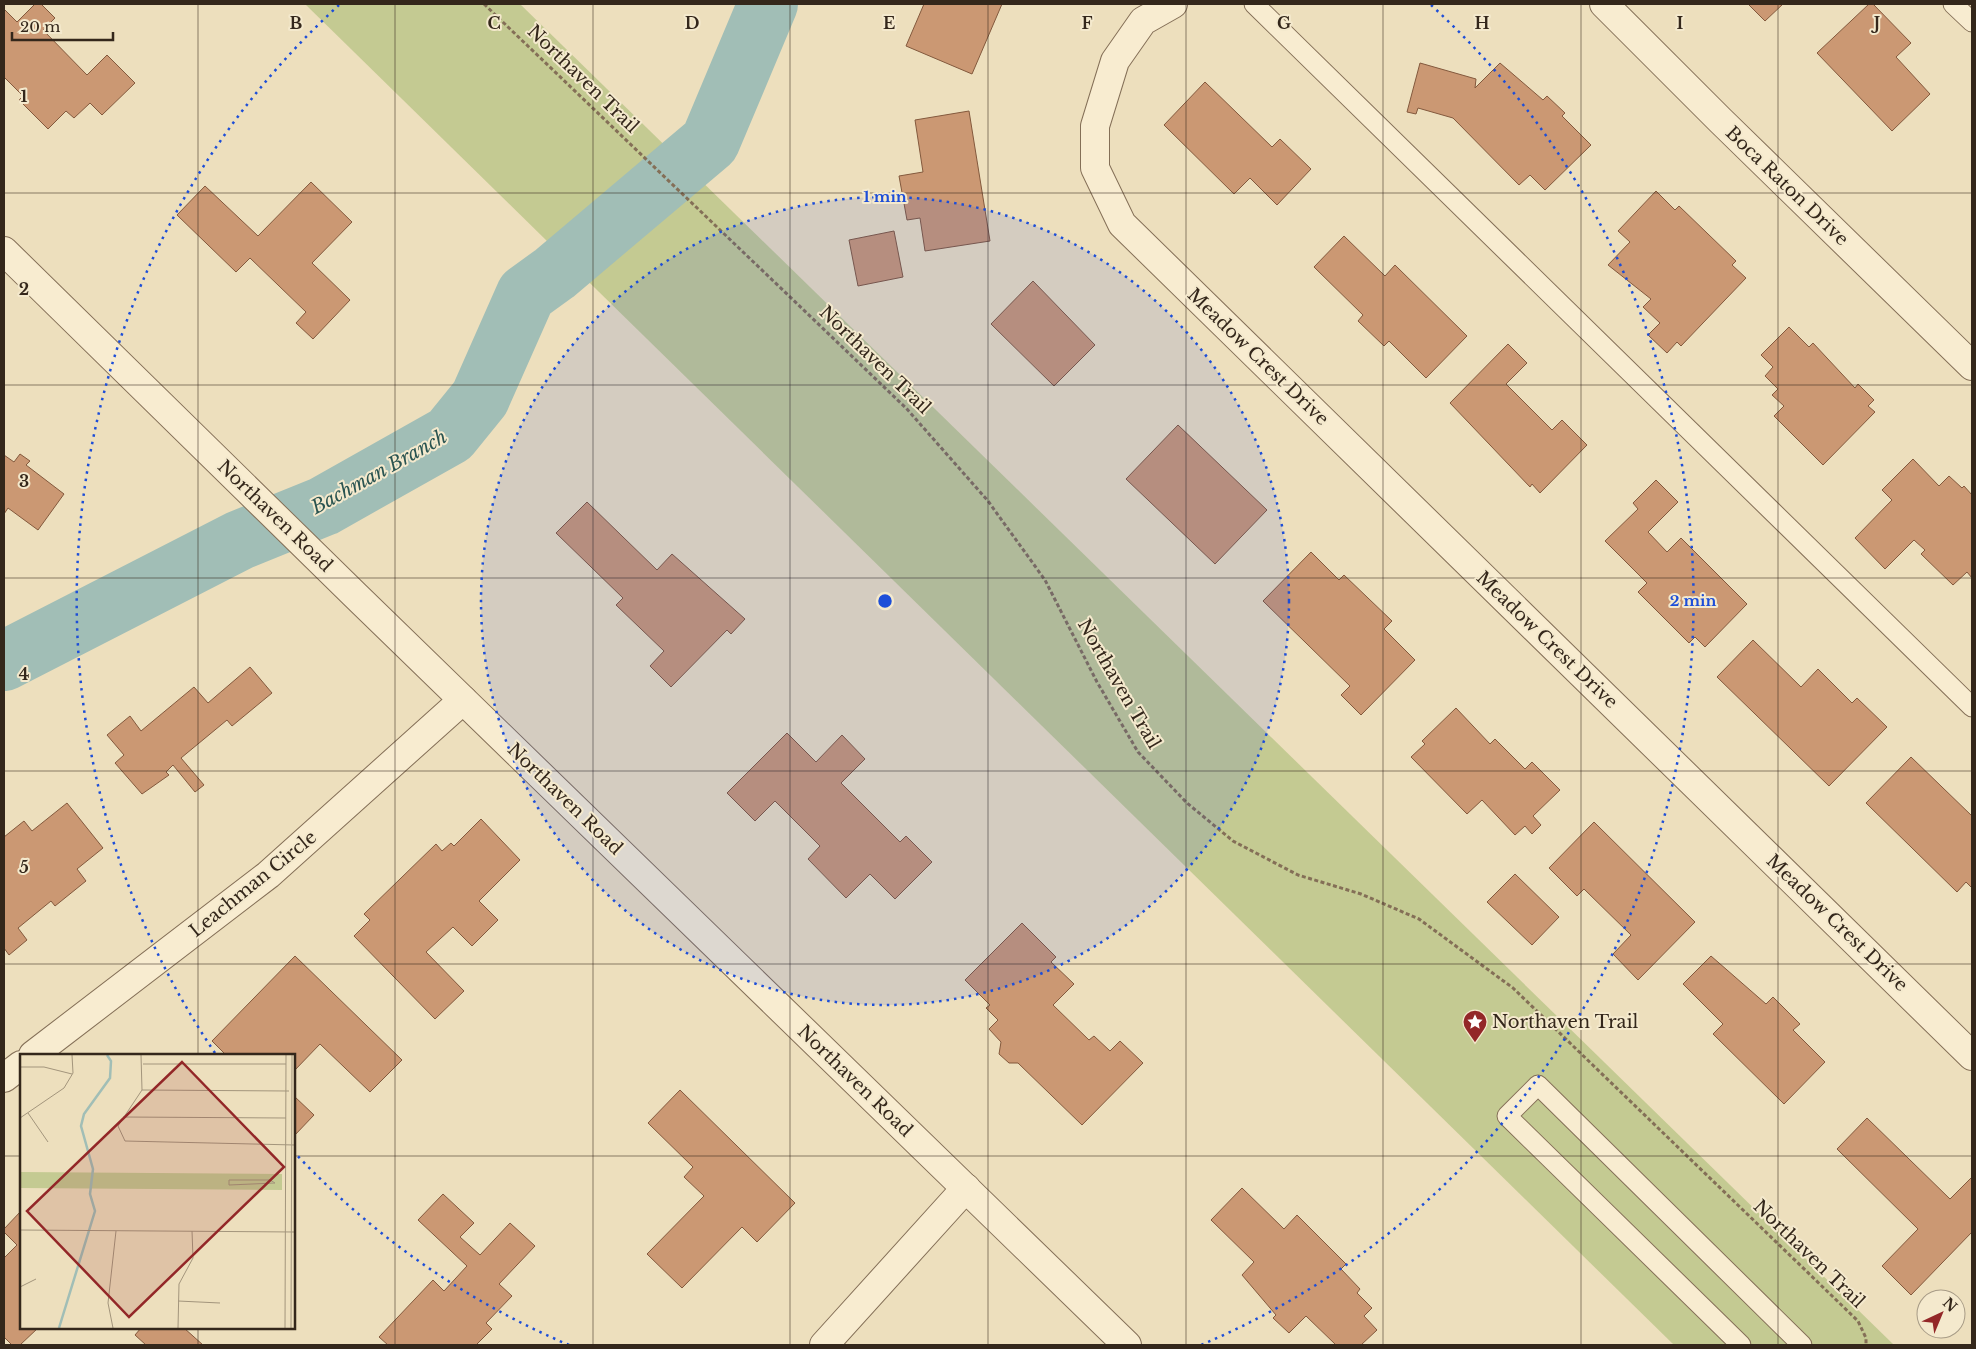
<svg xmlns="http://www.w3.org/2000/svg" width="1976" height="1349" font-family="'Libre Baskerville',serif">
<rect width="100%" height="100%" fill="#eddfbd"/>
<path fill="#c4ca92" d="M305 4H520L1894 1345H1674Z"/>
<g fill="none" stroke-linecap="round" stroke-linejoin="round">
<path stroke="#a1beb6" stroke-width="60" d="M4 661 240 540 324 506 450 435 480 398 526 294 555 273 710 142 768 4"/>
</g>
<g fill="#cb9873" stroke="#83593d">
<path d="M35 4H41L55 18 43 30 87 75 107 55 135 83 102 115 90 103 74 118 66 111 48 129 19 100 23 96 4 77V9L17 22Z"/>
<path d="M924 4H1002L972 74 906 46Z"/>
<path d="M1748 4H1783L1765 21Z"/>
<path d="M1869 4H1873L1911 43 1896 57 1930 94 1892 131 1817 53Z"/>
<path d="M1420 63 1476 79 1475 88 1500 63 1543 100 1547 96 1565 113 1562 116 1591 145 1545 190 1530 175 1519 185 1453 118 1418 108 1416 114 1407 112Z"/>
<path d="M1205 82 1272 147 1280 139 1311 169 1277 205 1250 178 1234 194 1164 125Z"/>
<path d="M969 111 990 241 925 251 920 218 907 220 899 176 923 172 915 120Z"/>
<path d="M311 182 352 222 312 263 350 300 313 339 296 323 306 312 250 258 236 272 177 215 205 186 258 236Z"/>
<path d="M1656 191 1675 210 1679 206 1736 261 1732 265 1746 278 1681 346 1677 342 1667 353 1648 335 1660 323 1643 307 1651 299 1608 265 1630 242 1618 231Z"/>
<path d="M894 231 903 277 858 286 849 240Z"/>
<path d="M1344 236 1385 276 1395 265 1467 336 1426 378 1389 341 1384 346 1358 321 1363 315 1314 267Z"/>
<path d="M1033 281 1095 345 1054 386 991 324Z"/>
<path d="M1789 327 1809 347 1813 343 1855 388 1858 384 1874 400 1868 406 1875 412 1823 465 1774 416 1784 406 1772 395 1778 389 1765 376 1773 367 1761 355Z"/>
<path d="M1508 344 1527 363 1506 384 1552 430 1562 420 1587 445 1540 493 1532 484 1530 487 1450 403Z"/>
<path d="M1178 425 1267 510 1215 564 1126 479Z"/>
<path d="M20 454 30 461 26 465 64 494 38 530 8 508 4 514V455L14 462Z"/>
<path d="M1913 459 1939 486 1949 476 1962 488 1964 486 1972 495V578L1967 572 1953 585 1921 554 1925 550 1914 540 1885 569 1855 538 1892 500 1882 490Z"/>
<path d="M1656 480 1678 502 1648 532 1667 552 1681 538 1747 604 1705 647 1695 637 1689 643 1638 592 1647 583 1605 541 1638 509 1633 503Z"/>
<path d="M587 502 657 570 672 554 745 619 731 634 727 630 671 687 650 666 664 651 616 605 623 598 556 533Z"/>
<path d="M1311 552 1339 580 1344 575 1392 621 1384 629 1415 660 1361 715 1341 695 1350 686 1263 601Z"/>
<path d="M1753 640 1801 687 1818 669 1852 703 1857 698 1887 727 1829 786 1717 677Z"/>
<path d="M250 667 272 693 232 726 227 720 181 758 204 785 195 792 173 765 166 772 169 775 142 794 115 763 124 755 107 735 130 716 141 731 194 687 208 703Z"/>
<path d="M1456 708 1490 744 1495 739 1525 769 1532 762 1560 790 1533 816 1541 825 1532 834 1525 826 1515 835 1482 800 1467 814 1411 757 1425 744 1422 741Z"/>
<path d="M787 733 816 762 842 735 865 759 841 783 900 842 906 836 932 862 895 899 870 874 846 898 808 859 820 846 775 801 755 821 727 793Z"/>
<path d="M1911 757 1972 816V888L1966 882 1957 892 1866 803Z"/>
<path d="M67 803 103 848 77 869 86 881 55 906 51 901 18 928 27 940 9 955 4 948V837L24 821 32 831Z"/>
<path d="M481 819 520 860 479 901 498 920 472 946 453 927 426 952 464 991 435 1019 354 936 370 920 364 914 436 844 442 851 451 843 454 846Z"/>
<path d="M1594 822 1695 922 1638 980 1613 954 1631 935 1584 889 1577 896 1549 868Z"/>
<path d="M1515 874 1559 917 1532 945 1487 902Z"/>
<path d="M1022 923 1056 957 1051 962 1074 984 1053 1005 1089 1040 1094 1036 1110 1051 1120 1041 1143 1063 1082 1125 1018 1063H1009L999 1054 1001 1042 989 1029 998 1020 986 1008 990 1005 965 980Z"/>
<path d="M295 956 402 1060 370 1092 320 1044 294 1071V1055H226L212 1041Z"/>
<path d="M1711 956 1766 1004 1773 997 1800 1024 1793 1030 1825 1062 1784 1104 1713 1034 1723 1024 1683 984Z"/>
<path d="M680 1090 795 1203 757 1242 742 1227 682 1288 647 1254 704 1196 684 1177 693 1167 648 1123Z"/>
<path d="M294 1096 314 1115 294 1136Z"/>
<path d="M1867 1118 1950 1199 1972 1177V1232L1911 1295 1882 1266 1918 1229 1837 1149Z"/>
<path d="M1242 1188 1284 1229 1297 1215 1346 1264 1341 1269 1360 1289 1357 1293 1372 1308 1364 1316 1377 1330 1361 1345H1336L1306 1316 1289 1333 1273 1318 1276 1315 1242 1275 1254 1262 1211 1220Z"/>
<path d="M443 1194 474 1223 460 1237 480 1255 510 1223 535 1246 499 1284 512 1296 486 1323 492 1329 476 1345H388L379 1337 433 1280 444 1291 467 1266 418 1220Z"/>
<path d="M21 1211V1328H38L20 1345H12L4 1337V1258L17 1245 4 1232V1229Z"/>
<path d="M141 1328H184L203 1345H146L135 1335Z"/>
</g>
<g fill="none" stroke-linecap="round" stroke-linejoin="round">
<defs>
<g id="service">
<path d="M1254 4 1972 707"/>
<path d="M1953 4 1972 22"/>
<path d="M1741 1345 1507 1116 1538 1085 1802 1345"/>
</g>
<g id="minor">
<path d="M1173 4 1143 21 1115 61 1095 126V168L1122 224 1972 1056"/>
<path d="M1604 4 1720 120 1972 366"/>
<path d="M33 1055 268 875 463 700"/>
<path d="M4 1078 21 1065"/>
<path d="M824 1345 966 1188"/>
</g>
<path id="tertiary" d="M4 251 355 595 1127 1345"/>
</defs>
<use href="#service" stroke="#846f57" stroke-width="21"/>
<use href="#minor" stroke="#846f57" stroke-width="30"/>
<use href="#tertiary" stroke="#846f57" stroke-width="30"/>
<path stroke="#846f57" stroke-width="3" stroke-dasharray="4 2.5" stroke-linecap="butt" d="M484 4 906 408 988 501 1045 580 1097 682 1138 752 1187 803 1233 841 1298 875 1361 894 1419 919 1513 988 1858 1321 1866 1338V1345"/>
<use href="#service" stroke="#f8ecd0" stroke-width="19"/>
<use href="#minor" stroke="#f8ecd0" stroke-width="28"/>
<use href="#tertiary" stroke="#f8ecd0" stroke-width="28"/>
</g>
<path fill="none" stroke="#34271b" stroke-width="1" stroke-opacity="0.55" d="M198 4V1055M395 4V1345M593 4V1345M790 4V1345M988 4V1345M1186 4V1345M1383 4V1345M1581 4V1345M1778 4V1345M4 193H1972M4 385H1972M4 578H1972M4 771H1972M4 964H1972M4 1156H21M294 1156H1972M198 1328V1345"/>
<circle cx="885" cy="601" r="404" fill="#1d4ed8" fill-opacity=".12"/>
<g fill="none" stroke="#1d4ed8" stroke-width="2.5" stroke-dasharray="2.5 5">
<circle cx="885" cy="601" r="404"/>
<path d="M569 1345A808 808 0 0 1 294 1152M215 1053A808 808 0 0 1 339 5M1431 5A808 808 0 0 1 1201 1345"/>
</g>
<defs>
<symbol id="sight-pin" viewBox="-11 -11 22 30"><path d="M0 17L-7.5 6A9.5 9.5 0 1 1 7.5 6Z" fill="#932728" stroke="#f4e9cd"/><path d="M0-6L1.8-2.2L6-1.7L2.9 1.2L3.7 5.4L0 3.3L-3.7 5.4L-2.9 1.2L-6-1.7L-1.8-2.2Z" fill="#fff"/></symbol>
</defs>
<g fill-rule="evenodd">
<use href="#sight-pin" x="1461" y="1008" width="28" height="38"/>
</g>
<g text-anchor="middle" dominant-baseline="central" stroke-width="4" stroke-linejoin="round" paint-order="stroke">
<g font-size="18" fill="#34271b" stroke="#f4e9cd">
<text transform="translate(583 79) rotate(44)">Northaven Trail</text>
<text transform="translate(1787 186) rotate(44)">Boca Raton Drive</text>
<text transform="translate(1258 357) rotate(44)">Meadow Crest Drive</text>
<text transform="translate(875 360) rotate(44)">Northaven Trail</text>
<text transform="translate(275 516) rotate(44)">Northaven Road</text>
<text transform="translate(1547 640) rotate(44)">Meadow Crest Drive</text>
<text transform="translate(1119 684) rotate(60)">Northaven Trail</text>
<text transform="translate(565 799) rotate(44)">Northaven Road</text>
<text transform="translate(253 884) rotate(-39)">Leachman Circle</text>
<text transform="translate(1837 923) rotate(44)">Meadow Crest Drive</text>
<text transform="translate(855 1081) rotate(44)">Northaven Road</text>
<text transform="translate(1809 1254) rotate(44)">Northaven Trail</text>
</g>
<g font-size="18" fill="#34271b" stroke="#f4e9cd" text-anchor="start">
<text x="1492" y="1022">Northaven Trail</text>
</g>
<g font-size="19" font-style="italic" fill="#2a5451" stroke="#f4e9cd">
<text transform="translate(379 472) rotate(-29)">Bachman Branch</text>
</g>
</g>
<g transform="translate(20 1054)">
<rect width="275" height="275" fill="#eddfbd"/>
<path d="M0 118 262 120V136L0 134Z" fill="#c4ca92"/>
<path fill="none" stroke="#a1beb6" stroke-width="2.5" d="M39 274 75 157 70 140 73 115 61 72 64 60 90 24 91 7 87 1"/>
<path fill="none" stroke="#a3957c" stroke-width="1" d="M121 1 122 36 98 72 105 87 275 91M123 10H266M0 13H24L52 20M122 36 269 37M8 59 28 88M103 63 266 64M0 64 44 34 53 19 52 1M209 126H250L255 129 209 131ZM0 176 275 178M0 233 16 225M158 247 200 249M93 274 88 249 96 177M158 274 159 230 173 204 172 177M265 274 266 1M271 274 272 1"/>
<path fill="#932728" fill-opacity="0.15" stroke="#932728" stroke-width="2.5" d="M162 8 264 113 109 263 7 157Z"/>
<rect width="275" height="275" fill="none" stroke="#34271b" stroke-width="2.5"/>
</g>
<g font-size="16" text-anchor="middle" font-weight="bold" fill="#34271b" stroke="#f4e9cd" stroke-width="4" stroke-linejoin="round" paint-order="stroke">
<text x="296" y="29">B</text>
<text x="494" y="29">C</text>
<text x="692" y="29">D</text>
<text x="889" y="29">E</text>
<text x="1087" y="29">F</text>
<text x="1284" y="29">G</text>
<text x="1482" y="29">H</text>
<text x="1680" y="29">I</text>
<text x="1877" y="29">J</text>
<text x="24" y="102">1</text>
<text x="24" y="295">2</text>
<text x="24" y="487">3</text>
<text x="24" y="680">4</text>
<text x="24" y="873">5</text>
</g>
<circle cx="885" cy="601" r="8" fill="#1d4ed8" stroke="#f4e9cd" stroke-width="2.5"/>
<g font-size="15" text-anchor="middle" font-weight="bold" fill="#1d4ed8" stroke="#f4e9cd" stroke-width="4" stroke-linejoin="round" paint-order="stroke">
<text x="885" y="202">1 min</text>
<text x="1693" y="606">2 min</text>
</g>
<rect width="1976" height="1349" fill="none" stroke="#34271b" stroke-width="10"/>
<g transform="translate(1941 1314) rotate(44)"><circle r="24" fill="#f4e9cd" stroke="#a79b86"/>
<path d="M0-4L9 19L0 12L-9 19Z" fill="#932728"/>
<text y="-8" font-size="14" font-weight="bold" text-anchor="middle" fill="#34271b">N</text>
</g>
<path d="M12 32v8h101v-8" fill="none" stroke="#34271b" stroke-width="2.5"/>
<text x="20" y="32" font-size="15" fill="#34271b" stroke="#f4e9cd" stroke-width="4" paint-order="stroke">20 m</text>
</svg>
